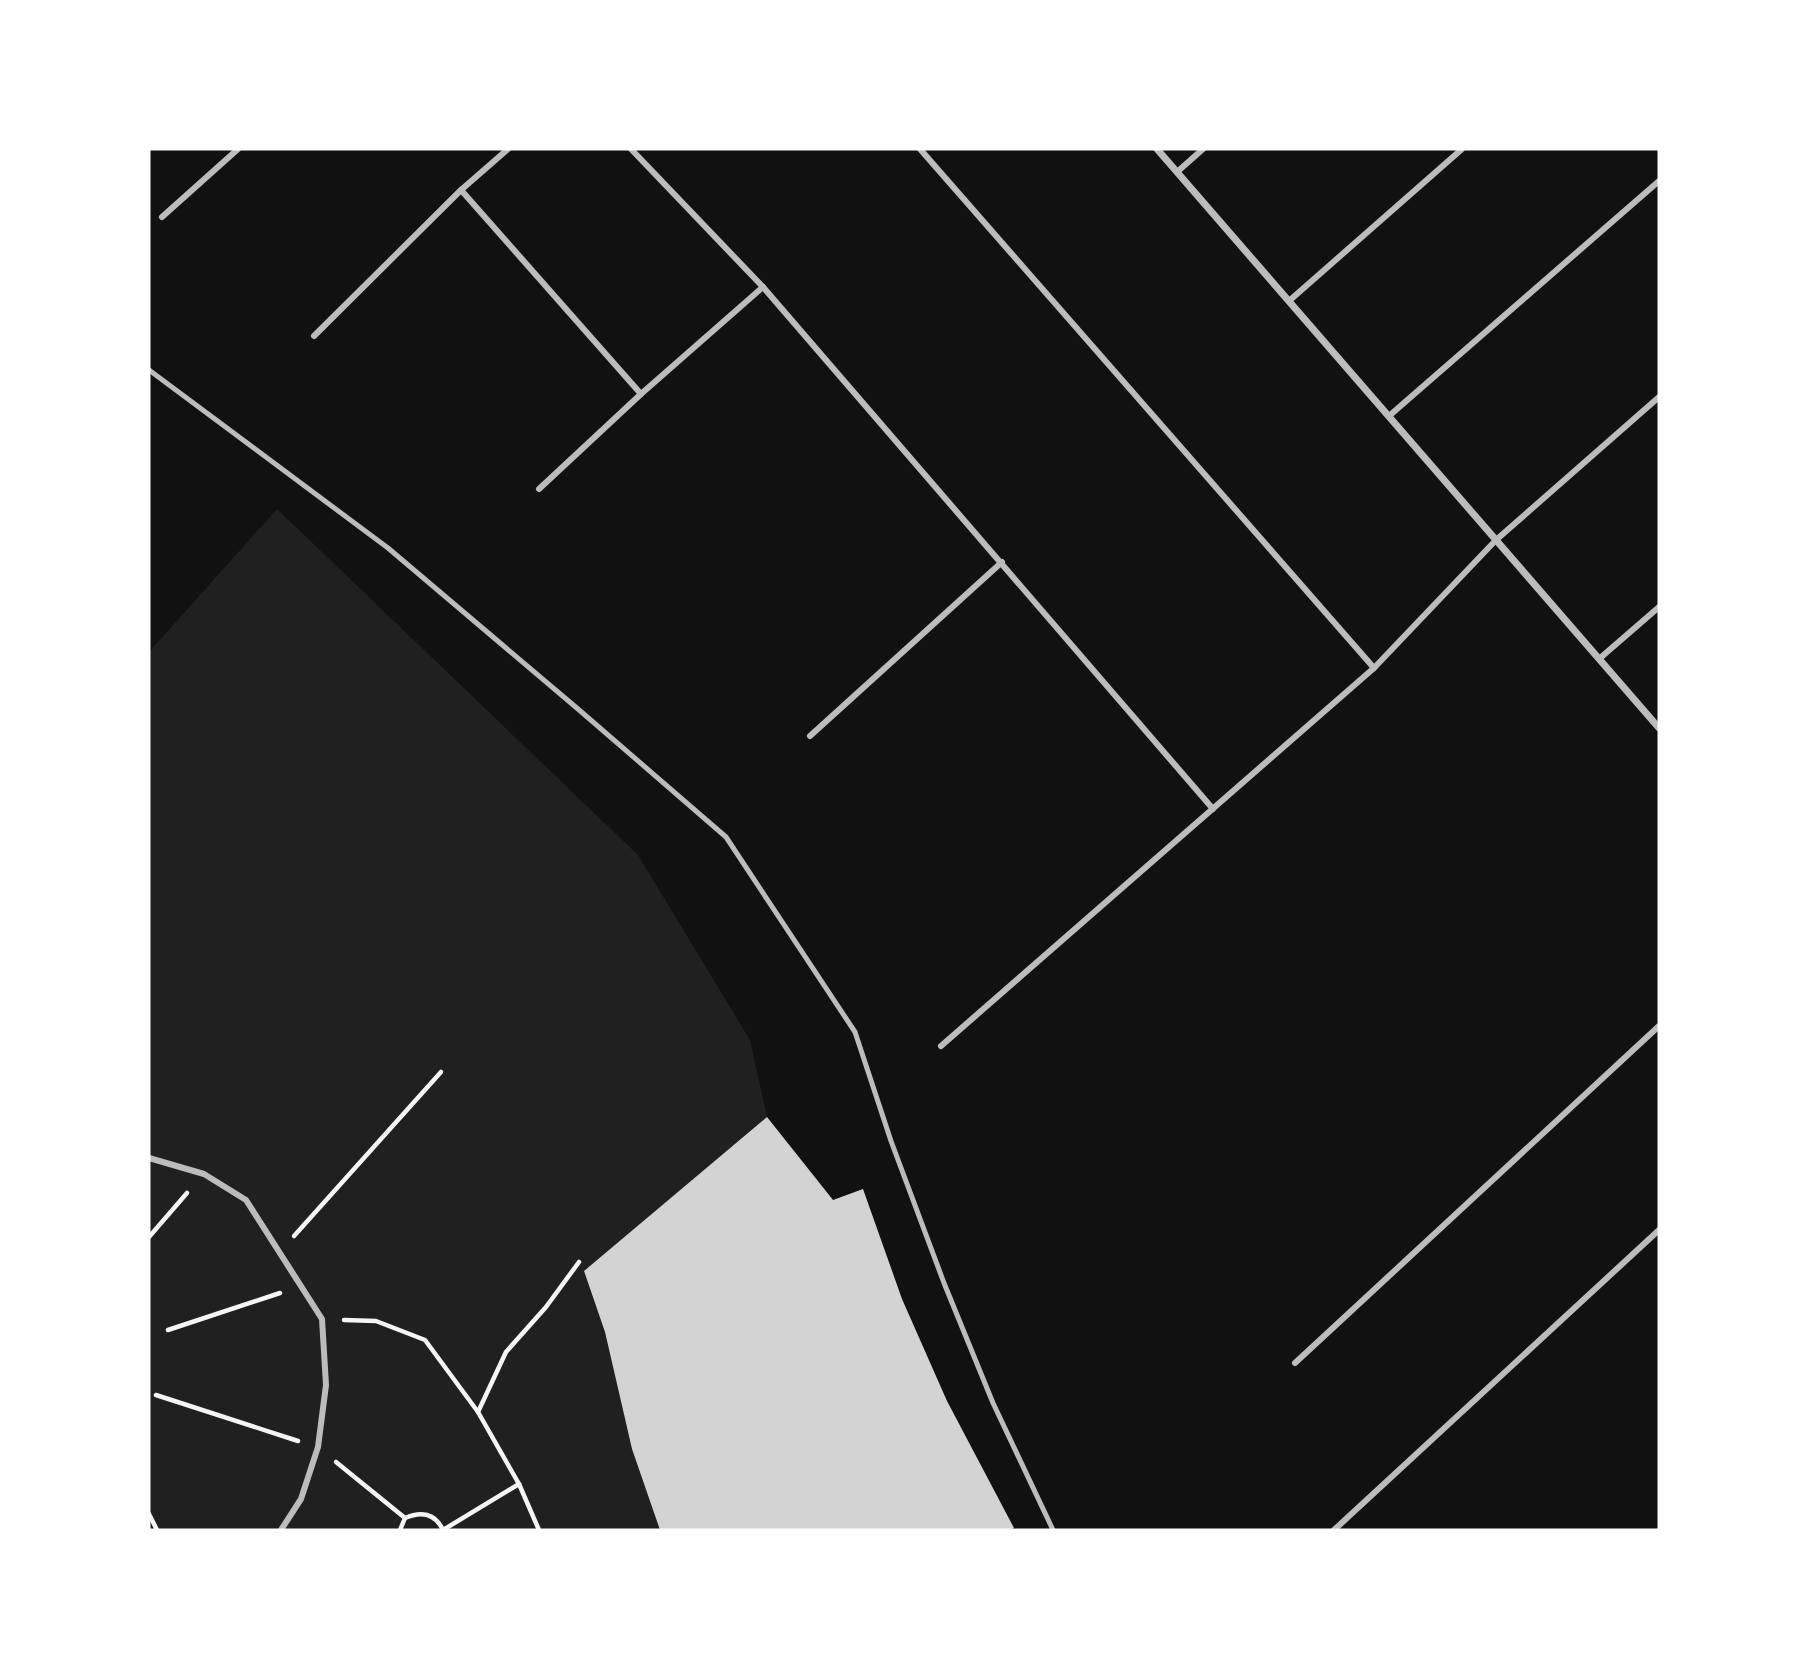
<svg xmlns="http://www.w3.org/2000/svg" width="1808" height="1679" font-family="Cabin,sans-serif">
<rect width="100%" height="100%" fill="#111"/>
<path fill="#202020" d="M277 509 638 855 750 1040 767 1117 584 1271 605 1332 632 1449 660 1530H149V652Z"/>
<path fill="#d3d3d3" d="M767 1117 833 1200 863 1189 902 1299 947 1401 1014 1528 1010 1530H660L632 1449 605 1332 584 1271Z"/>
<g fill="none" stroke-linecap="round" stroke-linejoin="round">
<g stroke="#f5f5f5" stroke-width="4.5">
<path d="M294 1236 441 1072"/>
<path d="M149 1237 187 1193"/>
<path d="M344 1320 376 1321 425 1340 478 1412 519 1484 539 1530"/>
<path d="M168 1330 280 1293"/>
<path d="M156 1395 298 1441"/>
<path d="M478 1412 506 1352 546 1307 579 1262"/>
<path d="M336 1462 405 1518"/>
<path d="M149 1514 157 1530"/>
<path d="M400 1530 405 1518C421 1511 435 1513 443 1530"/>
<path d="M443 1530 519 1484"/>
</g>
<path stroke="#bcbcbc" stroke-width="5" d="M149 370 388 548 578 709 726 837 855 1032 891 1141 944 1283 993 1403 1053 1530"/>
<g stroke="#bcbcbc" stroke-width="6">
<path d="M631 149 763 287 1213 809"/>
<path d="M920 149 1374 668"/>
<path d="M1177 172 1203 149"/>
<path d="M461 190 641 394"/>
<path d="M162 217 238 149"/>
<path d="M1289 301 1462 149"/>
<path d="M314 336 461 190 508 149"/>
<path d="M1389 416 1659 181"/>
<path d="M539 489 641 394 763 287"/>
<path d="M1599 659 1659 607"/>
<path d="M810 736 1002 562"/>
<path d="M941 1046 1374 668 1496 540 1659 397"/>
<path d="M149 1158 204 1174 246 1200 322 1319 326 1385 318 1447 301 1499 281 1530"/>
<path d="M1295 1363 1659 1026"/>
<path d="M1334 1530 1659 1230"/>
</g>
<path stroke="#bcbcbc" stroke-width="7" d="M1157 149 1659 728"/>
</g>
<rect width="1808" height="1679" fill="none" stroke="#ffffff" stroke-width="301"/>
</svg>
